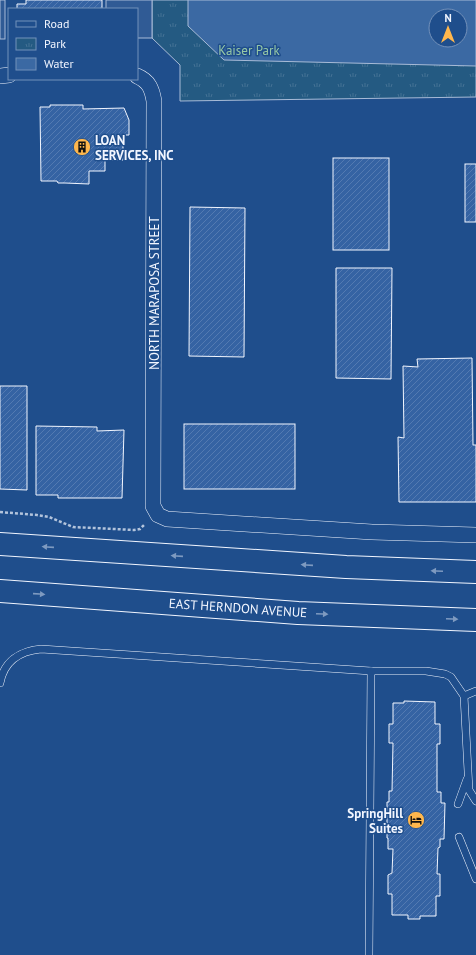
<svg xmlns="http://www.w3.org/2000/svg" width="476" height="955" font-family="'PT Sans',sans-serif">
<defs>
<pattern id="park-tufts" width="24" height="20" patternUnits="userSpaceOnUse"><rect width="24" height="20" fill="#245a82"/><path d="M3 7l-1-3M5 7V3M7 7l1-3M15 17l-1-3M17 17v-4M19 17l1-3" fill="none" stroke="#447295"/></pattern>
<pattern id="building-hatch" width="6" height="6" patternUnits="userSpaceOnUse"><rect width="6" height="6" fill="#3563a3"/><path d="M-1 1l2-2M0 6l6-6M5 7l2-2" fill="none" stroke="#537ab1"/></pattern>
</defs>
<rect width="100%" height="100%" fill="#1f4e8c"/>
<path fill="url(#park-tufts)" stroke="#a8bbd7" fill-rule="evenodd" d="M152 0H476V97L180 101V65L152 38ZM436 16H460V40H436Z"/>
<g fill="#305b95" stroke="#a8bbd7">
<rect x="0" y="0" width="5" height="39"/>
<path d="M106 0H152V38H137V9H106Z"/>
</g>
<path fill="#3b69a3" stroke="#a8bbd7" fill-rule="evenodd" d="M188 0H476V66L224 60 188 26ZM436 16H460V40H436Z"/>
<g fill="url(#building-hatch)" stroke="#f2f6ff">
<path d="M26 0H102V9H17V4H26Z"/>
<path d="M50 105H83V109L124 108 129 120V135H123V160H105V171H89V184L65 183H58L57 181H41L40 107H50Z"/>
<rect x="333" y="158" width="56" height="92"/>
<rect x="465" y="164" width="11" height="58"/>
<path d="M190 207 245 208 244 357 189 356Z"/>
<path d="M336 268H392L391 379 336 378Z"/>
<path d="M472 358 473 445H476V502H399L398 437 404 438 403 366 418 367 417 359Z"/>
<path d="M0 386H27V490L0 489Z"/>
<rect x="184" y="424" width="111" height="65"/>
<path d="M36 426 97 427V431L124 430 122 498H58V495H36Z"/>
<path d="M404 701 435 702V724H440V744H437V792H441V803H445L444 839H440V847L438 848 437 874H440V896H436V916H420V919H408V915H392V894H388V875L392 873 393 849H388V838H387V802H389V791H392L393 743H389V724H393V703H404Z"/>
</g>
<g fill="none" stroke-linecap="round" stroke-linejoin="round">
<defs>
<g id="service">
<path d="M0 683C4 661 20 651 41 649L371 671H426L445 674 451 677 464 696 469 790 476 801"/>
<path d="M464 696 476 691"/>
<path d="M458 804 467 779"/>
<path d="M459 837 476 879"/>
<path d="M369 955 371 671"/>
</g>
<g id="minor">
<path d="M0 76 9 75"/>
<path d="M137 76C149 81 152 89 154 101L153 506 158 515 167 519 372 532 476 535"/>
</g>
<g id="primary">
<path d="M0 544 346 567 476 572"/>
<path d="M0 591 298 613 476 620"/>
</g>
</defs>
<use href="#service" stroke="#f2f6ff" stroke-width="8"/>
<use href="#minor" stroke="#f2f6ff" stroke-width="16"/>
<use href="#primary" stroke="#f2f6ff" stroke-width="24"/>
<path stroke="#b3c4dc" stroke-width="2.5" stroke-dasharray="3 2" stroke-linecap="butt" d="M0 512 37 515 49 517 73 527 134 530 140 529 145 524"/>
<use href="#service" stroke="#1f4e8c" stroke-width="7"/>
<use href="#minor" stroke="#1f4e8c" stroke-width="15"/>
<use href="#primary" stroke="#1f4e8c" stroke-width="22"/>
</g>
<defs><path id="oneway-solid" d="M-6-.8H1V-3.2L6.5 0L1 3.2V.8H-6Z"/></defs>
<g fill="#7e9ac0">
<use href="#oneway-solid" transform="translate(48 547) rotate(-176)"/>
<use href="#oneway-solid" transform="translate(177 556) rotate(-176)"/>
<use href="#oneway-solid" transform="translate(307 565) rotate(-176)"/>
<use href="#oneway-solid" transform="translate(437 571) rotate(-178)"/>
<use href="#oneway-solid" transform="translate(39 594) rotate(4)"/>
<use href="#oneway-solid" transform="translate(322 614) rotate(3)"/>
<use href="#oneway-solid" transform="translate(452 619) rotate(2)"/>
</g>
<defs>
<symbol id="building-disc" viewBox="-11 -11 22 22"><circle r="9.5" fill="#ffb74d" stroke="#1f4e8c"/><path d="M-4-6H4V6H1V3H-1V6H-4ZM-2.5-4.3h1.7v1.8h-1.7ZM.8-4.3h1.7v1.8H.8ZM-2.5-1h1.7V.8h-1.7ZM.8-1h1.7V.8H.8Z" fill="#111"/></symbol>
<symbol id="hotel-disc" viewBox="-11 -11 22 22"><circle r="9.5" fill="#ffb74d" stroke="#1f4e8c"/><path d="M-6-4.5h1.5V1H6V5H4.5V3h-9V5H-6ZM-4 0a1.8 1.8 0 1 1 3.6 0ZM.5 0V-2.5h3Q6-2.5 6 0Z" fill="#111"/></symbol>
</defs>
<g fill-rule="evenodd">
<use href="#building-disc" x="72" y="137" width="20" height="20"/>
<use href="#hotel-disc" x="406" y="810" width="20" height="20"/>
</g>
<g text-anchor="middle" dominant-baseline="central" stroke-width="3" stroke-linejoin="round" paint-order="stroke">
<g font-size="13" fill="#97c8a6" stroke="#1f4e8c">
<text x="249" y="50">Kaiser Park</text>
</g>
<g font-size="13" font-weight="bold" fill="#f2f6ff" stroke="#1f4e8c" text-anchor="start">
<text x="95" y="140">LOAN<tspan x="95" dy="15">SERVICES, INC</tspan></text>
<text x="403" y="813" text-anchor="end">SpringHill<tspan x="403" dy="15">Suites</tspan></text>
</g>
<g font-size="13" fill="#f2f6ff" stroke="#1f4e8c">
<text transform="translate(154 293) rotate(-90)">NORTH MARAPOSA STREET</text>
<text transform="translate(238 608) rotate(4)">EAST HERNDON AVENUE</text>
</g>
</g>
<rect x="8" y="8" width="130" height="72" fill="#1f4e8c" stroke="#7391ba"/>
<rect x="16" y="21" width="20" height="6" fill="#1f4e8c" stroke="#7391ba"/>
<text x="44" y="28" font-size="12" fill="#f2f6ff">Road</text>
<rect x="16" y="38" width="20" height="12" fill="url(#park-tufts)" stroke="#7391ba"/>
<text x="44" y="48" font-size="12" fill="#f2f6ff">Park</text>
<rect x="16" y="58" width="20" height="12" fill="#3b69a3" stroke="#7391ba"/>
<text x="44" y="68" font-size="12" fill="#f2f6ff">Water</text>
<g transform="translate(448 28)"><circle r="19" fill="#1f4e8c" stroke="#7391ba"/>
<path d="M0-3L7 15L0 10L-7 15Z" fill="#ffb74d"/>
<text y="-6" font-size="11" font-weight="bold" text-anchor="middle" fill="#f2f6ff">N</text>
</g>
</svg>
